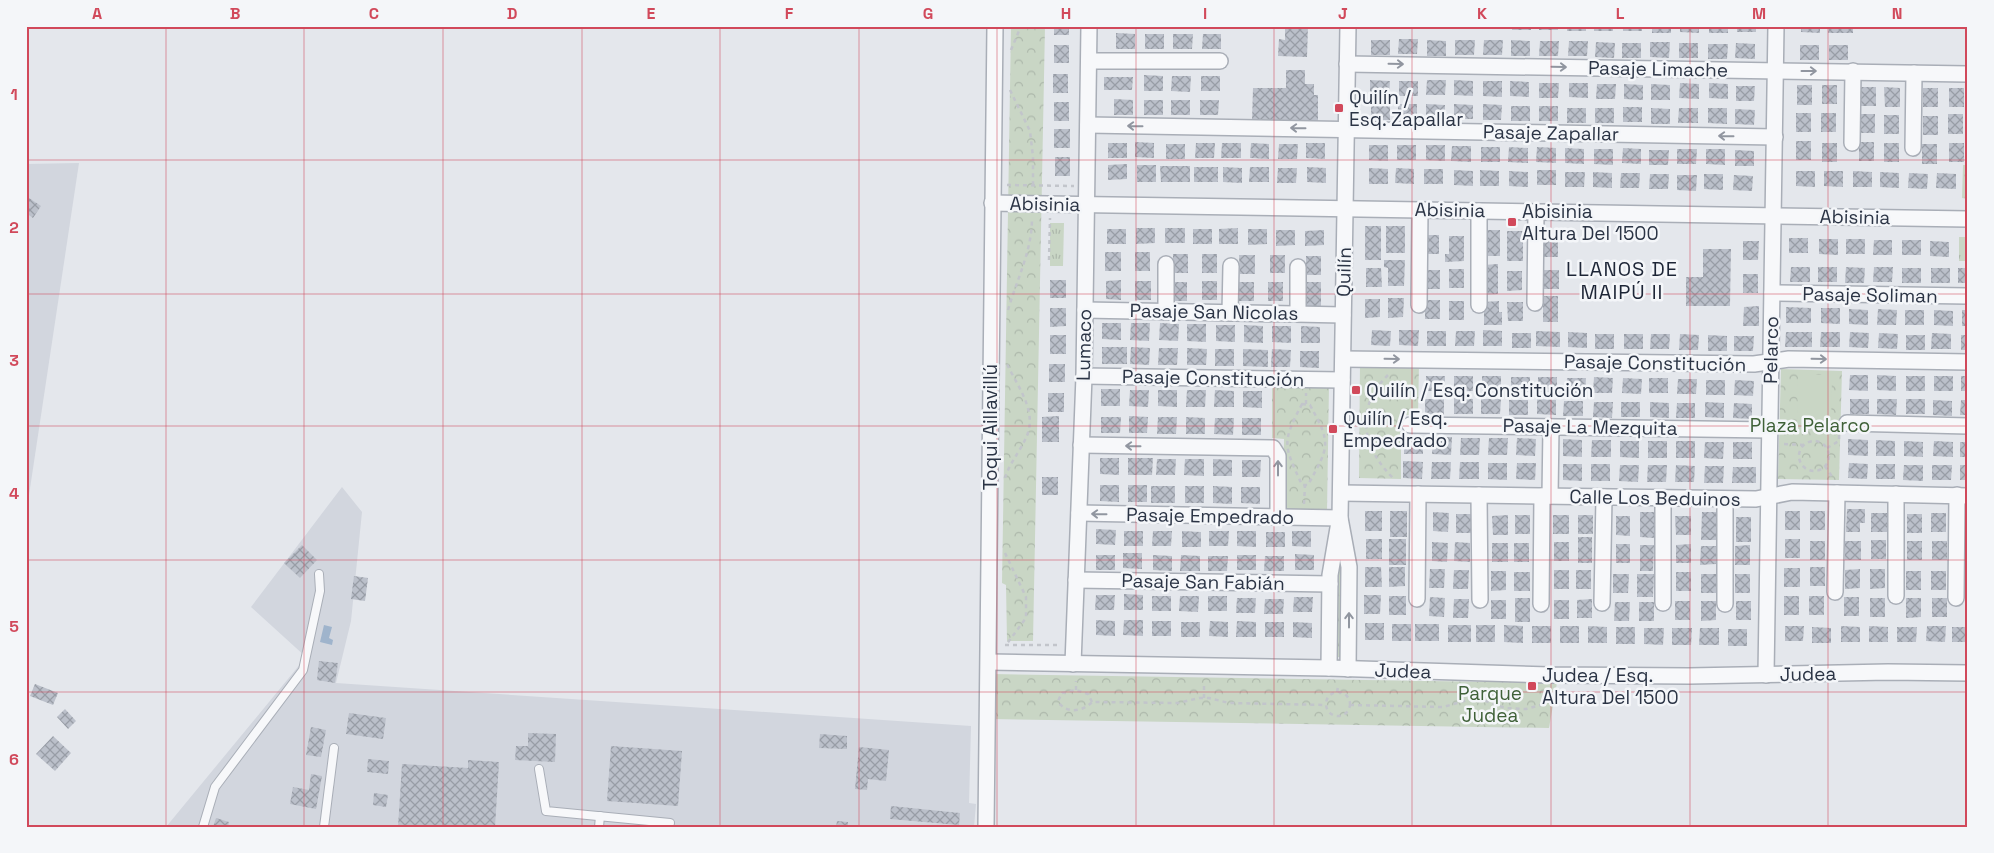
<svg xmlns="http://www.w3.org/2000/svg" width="1994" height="853" font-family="'Space Grotesk',sans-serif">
<defs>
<pattern id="grass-tufts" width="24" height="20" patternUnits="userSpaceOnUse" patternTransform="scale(1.25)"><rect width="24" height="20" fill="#c9d6c5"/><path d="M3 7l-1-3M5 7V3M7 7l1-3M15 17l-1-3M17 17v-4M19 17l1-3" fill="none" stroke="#adb8ab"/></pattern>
<pattern id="forest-crowns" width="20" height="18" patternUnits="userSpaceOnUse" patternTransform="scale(1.25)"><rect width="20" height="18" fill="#c9d6c5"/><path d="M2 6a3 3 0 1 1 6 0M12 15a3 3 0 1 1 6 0" fill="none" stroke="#adb8ab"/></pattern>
<pattern id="building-cross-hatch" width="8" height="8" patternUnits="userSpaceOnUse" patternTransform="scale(1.25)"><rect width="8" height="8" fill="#bbc0ca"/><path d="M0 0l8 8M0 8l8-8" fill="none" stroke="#989da6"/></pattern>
</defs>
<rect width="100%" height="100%" fill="#e4e7ec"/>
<g fill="#d2d6de">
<path d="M79 163 26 515V164Z"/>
<path d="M342 487 362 512 351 621 336 683 971 726 969 803 976 804 974 827H166L306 657 251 607Z"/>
</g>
<g fill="url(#grass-tufts)">
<path d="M1050 223H1064L1063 266H1050Z"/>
<rect x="1959" y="237" width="9" height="24"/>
<path d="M1340 540 1346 580 1343 657H1335L1334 580Z"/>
</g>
<g fill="url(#forest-crowns)">
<path d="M1011 26H1045L1033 641H1007L1006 585 1002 583Z"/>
<path d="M1963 165H1968V199L1962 198Z"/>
<path d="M1360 363 1419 364 1418 415H1401V479L1359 478Z"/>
<path d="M1781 369 1842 371 1839 480 1778 479Z"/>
<path d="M1272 384 1329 385 1327 511H1283L1284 439 1272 438Z"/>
<path d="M992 674 1557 683 1549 728 991 719Z"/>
</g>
<path fill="#c9d6c5" d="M1798 375H1832L1831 429 1797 428Z"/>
<path fill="#9fb4cc" d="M324 625 332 627 329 638 333 640 332 645 320 642Z"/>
<g fill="url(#building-cross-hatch)">
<rect x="1054" y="26" width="15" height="9"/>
<path d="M1285 26H1308L1307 57 1278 56 1279 39 1285 40Z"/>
<rect x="1483" y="26" width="19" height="2"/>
<rect x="1512" y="26" width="19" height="4"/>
<rect x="1539" y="26" width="19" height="4"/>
<rect x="1567" y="26" width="19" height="5"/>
<rect x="1594" y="26" width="19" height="5"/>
<rect x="1623" y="26" width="19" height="5"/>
<rect x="1652" y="26" width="19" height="7"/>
<path d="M1680 26H1699V33L1680 32Z"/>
<rect x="1709" y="26" width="19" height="7"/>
<rect x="1737" y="26" width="19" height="6"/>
<path d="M1801 26H1820V33L1801 32Z"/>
<path d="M1829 26H1853V33H1828Z"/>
<path d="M1116 33 1135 34V49H1116Z"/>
<rect x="1145" y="34" width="19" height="15"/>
<path d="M1173 34H1193L1192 49H1173Z"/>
<path d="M1203 34H1221V49H1202Z"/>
<path d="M1399 39H1418L1417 54H1398Z"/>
<rect x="1371" y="40" width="19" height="15"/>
<path d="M1427 40 1446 41V56H1427Z"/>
<path d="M1455 40H1475L1474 55H1455Z"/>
<path d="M1484 40H1503L1502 55H1483Z"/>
<path d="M1511 40 1530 41V56H1511Z"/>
<path d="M1540 41H1559L1558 56H1539Z"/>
<path d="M1569 41H1588L1587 56H1568Z"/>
<path d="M1596 42 1615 43 1614 58 1595 57Z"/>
<path d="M1650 42H1670L1669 58 1650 57Z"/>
<rect x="1622" y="43" width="19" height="15"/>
<rect x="1679" y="43" width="19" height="15"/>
<path d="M1736 43 1755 44V59L1735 58Z"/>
<path d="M1708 44H1728L1727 59H1708Z"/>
<rect x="1054" y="45" width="15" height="18"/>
<rect x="1800" y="45" width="19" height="15"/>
<rect x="1829" y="45" width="19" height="15"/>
<path d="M1286 70H1305V84H1314V95H1318V122L1252 121 1253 88H1286Z"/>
<rect x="1053" y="74" width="15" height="19"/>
<path d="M1144 75 1163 76V91H1144Z"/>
<path d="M1172 76H1191L1190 92 1171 91Z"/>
<rect x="1201" y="76" width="19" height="15"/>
<path d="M1104 77H1133L1132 90H1104Z"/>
<path d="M1370 80 1390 81 1389 96 1370 95Z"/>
<path d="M1427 80H1446L1445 95H1426Z"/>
<path d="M1454 80 1473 81V96L1454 95Z"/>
<rect x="1399" y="81" width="19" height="15"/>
<path d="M1483 81H1502V97L1483 96Z"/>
<path d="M1510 81 1529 82V97L1510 96Z"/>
<path d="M1539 83H1559L1558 98H1539Z"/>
<path d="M1569 83H1588V98L1569 97Z"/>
<path d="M1680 83 1699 84V99L1679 98Z"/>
<path d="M1709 83 1728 84V99L1709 98Z"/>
<path d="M1597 84H1616L1615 99H1596Z"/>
<path d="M1624 84 1643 85V100L1624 99Z"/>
<path d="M1651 84 1670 85V100H1651Z"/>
<rect x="1797" y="85" width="15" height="20"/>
<rect x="1822" y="85" width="15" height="19"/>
<path d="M1736 86H1755L1754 101H1736Z"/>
<rect x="1860" y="87" width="16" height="19"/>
<path d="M1884 87 1900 88V107H1885Z"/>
<rect x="1923" y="88" width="15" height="19"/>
<rect x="1949" y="88" width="15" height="19"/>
<path d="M1114 99 1133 100V115H1114Z"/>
<rect x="1144" y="100" width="19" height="15"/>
<rect x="1171" y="100" width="19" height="15"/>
<path d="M1200 100H1219L1218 115H1200Z"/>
<rect x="1054" y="102" width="15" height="19"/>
<rect x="1398" y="104" width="19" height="15"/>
<path d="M1426 104 1445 105V120L1426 119Z"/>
<path d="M1454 104 1473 105V119H1454Z"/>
<path d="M1483 104 1502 105 1501 120H1483Z"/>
<rect x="1371" y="105" width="19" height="15"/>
<rect x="1511" y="106" width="19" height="15"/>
<rect x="1539" y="106" width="19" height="15"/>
<rect x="1623" y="107" width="19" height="15"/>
<rect x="1567" y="108" width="19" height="15"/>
<rect x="1595" y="108" width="19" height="15"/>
<path d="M1651 108 1670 109V124H1651Z"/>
<path d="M1679 108H1698V123H1678Z"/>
<path d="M1708 108H1727V124L1708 123Z"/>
<path d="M1735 109 1755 110 1754 125 1735 124Z"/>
<rect x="1796" y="113" width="15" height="19"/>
<rect x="1821" y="113" width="15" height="19"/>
<path d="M1860 114H1875V133H1859Z"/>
<rect x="1948" y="114" width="15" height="20"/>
<rect x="1884" y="115" width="15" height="19"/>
<rect x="1923" y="116" width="15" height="19"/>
<rect x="1054" y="129" width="16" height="19"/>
<rect x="1796" y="141" width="15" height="19"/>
<path d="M1135 142 1154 143V158L1135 157Z"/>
<rect x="1859" y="142" width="15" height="19"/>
<rect x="1108" y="143" width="19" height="15"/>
<path d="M1196 143H1215L1214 158H1195Z"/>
<path d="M1222 143H1241V158H1221Z"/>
<path d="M1251 143 1269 144V159L1250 158Z"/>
<path d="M1306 143H1325V159L1306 158Z"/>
<rect x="1822" y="143" width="15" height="19"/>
<rect x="1884" y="143" width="15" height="19"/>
<rect x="1949" y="143" width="15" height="19"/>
<rect x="1166" y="144" width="19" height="15"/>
<path d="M1279 144H1298L1297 159H1278Z"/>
<rect x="1922" y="144" width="15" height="20"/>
<path d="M1369 145H1388V161L1369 160Z"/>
<rect x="1397" y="145" width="19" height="15"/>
<path d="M1426 145H1445V161L1426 160Z"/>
<path d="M1452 146H1471V162L1451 161Z"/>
<rect x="1481" y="147" width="19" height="15"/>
<path d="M1509 147 1528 148V163L1508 162Z"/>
<path d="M1537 147 1556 148V163L1536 162Z"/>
<path d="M1565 148 1584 149V164L1565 163Z"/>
<path d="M1623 148 1641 149V164L1622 163Z"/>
<path d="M1594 149H1613V165L1594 164Z"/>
<path d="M1677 149H1697L1696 164H1677Z"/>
<path d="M1706 149H1725V165L1706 164Z"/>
<path d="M1649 150H1669L1668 165H1649Z"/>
<path d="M1735 150 1754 151V166H1735Z"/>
<rect x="1055" y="157" width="15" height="19"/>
<path d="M1127 164V179L1108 180V165Z"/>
<rect x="1137" y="165" width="19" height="17"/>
<path d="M1160 166H1190V182H1161Z"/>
<rect x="1194" y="167" width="24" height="15"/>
<path d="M1223 167 1242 168V183L1223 182Z"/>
<path d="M1250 167H1269V182H1249Z"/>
<path d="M1307 167 1326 168V183L1307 182Z"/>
<path d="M1278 168H1297L1296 183H1277Z"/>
<path d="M1369 168 1388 169V184H1369Z"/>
<path d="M1396 168 1414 169V184L1395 183Z"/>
<rect x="1424" y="169" width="19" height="15"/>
<path d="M1454 170 1473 171V186L1454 185Z"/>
<path d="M1480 170 1499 171V186H1480Z"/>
<rect x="1537" y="170" width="19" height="15"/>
<path d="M1509 171 1528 172V187L1509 186Z"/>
<path d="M1796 171H1815V187L1796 186Z"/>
<path d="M1824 171H1843V187L1824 186Z"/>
<path d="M1853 171 1872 172V187H1853Z"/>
<path d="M1565 172H1585L1584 187H1565Z"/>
<path d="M1593 172 1612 173V188L1593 187Z"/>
<path d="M1880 172 1899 173V188L1880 187Z"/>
<path d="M1621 173H1640L1639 188H1620Z"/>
<path d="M1909 173 1928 174 1927 189 1908 188Z"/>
<path d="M1937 173 1956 174V189L1936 188Z"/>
<path d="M1650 174H1669L1668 189H1649Z"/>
<path d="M1704 174H1723V190L1704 189Z"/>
<path d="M1677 175H1697L1696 191 1677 190Z"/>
<path d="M1734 175 1753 176 1752 191 1733 190Z"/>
<path d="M26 196 41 206 33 218 26 213Z"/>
<rect x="1365" y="226" width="16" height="34"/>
<rect x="1386" y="226" width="19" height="27"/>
<path d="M1136 228H1155V243L1136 244Z"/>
<rect x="1165" y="228" width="20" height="15"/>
<path d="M1238 228V244H1219V229Z"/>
<rect x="1107" y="229" width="19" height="15"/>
<rect x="1193" y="229" width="19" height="15"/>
<path d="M1248 229H1267V244L1248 245Z"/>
<path d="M1276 230H1295V245L1276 246Z"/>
<path d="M1324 230V245L1305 246V231Z"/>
<rect x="1484" y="230" width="16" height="26"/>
<rect x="1507" y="231" width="16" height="30"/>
<rect x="1424" y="235" width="15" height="19"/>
<path d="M1449 236H1464V261L1445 262V254H1449Z"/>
<rect x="1543" y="238" width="15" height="19"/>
<rect x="1789" y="238" width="19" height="15"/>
<path d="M1819 239H1838V255L1819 254Z"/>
<rect x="1846" y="239" width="19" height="15"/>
<path d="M1874 240H1892V255H1873Z"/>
<rect x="1902" y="240" width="19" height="15"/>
<path d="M1743 241H1759L1758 260H1743Z"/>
<path d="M1930 241 1949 242V257L1930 256Z"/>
<path d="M1703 249H1731L1730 306H1686V277H1703Z"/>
<rect x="1105" y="252" width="16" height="19"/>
<rect x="1135" y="252" width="15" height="19"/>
<rect x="1173" y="254" width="15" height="19"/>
<rect x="1202" y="254" width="15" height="19"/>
<path d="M1239 255H1255V274H1240Z"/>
<rect x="1270" y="255" width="15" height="18"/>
<rect x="1306" y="256" width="15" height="19"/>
<path d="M1384 260H1405L1404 286H1388V268L1384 267Z"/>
<path d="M1498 264V294L1483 295V265Z"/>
<path d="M1791 267H1810V282H1790Z"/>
<rect x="1818" y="267" width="19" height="15"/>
<path d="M1846 267 1865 268 1864 283H1845Z"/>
<path d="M1874 267H1893L1892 282H1873Z"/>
<path d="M1366 268H1381L1382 287H1366Z"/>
<rect x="1902" y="268" width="19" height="15"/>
<rect x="1931" y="268" width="19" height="15"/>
<rect x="1958" y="268" width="10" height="15"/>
<rect x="1449" y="269" width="15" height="19"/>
<rect x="1424" y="270" width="16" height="19"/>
<rect x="1544" y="270" width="15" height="19"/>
<path d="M1507 271H1522V290L1507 291Z"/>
<rect x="1743" y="274" width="15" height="19"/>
<rect x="1050" y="280" width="16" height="18"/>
<path d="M1121 280V300L1106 299V281Z"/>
<rect x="1135" y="281" width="16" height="19"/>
<rect x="1202" y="281" width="15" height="19"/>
<rect x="1172" y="282" width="15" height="19"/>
<rect x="1239" y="282" width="15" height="19"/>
<rect x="1268" y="282" width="15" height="19"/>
<path d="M1306 282H1321V307H1305Z"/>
<rect x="1543" y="296" width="15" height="26"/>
<path d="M1388 298H1404L1403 317 1388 318Z"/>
<path d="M1365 299H1380V317L1365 318Z"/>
<rect x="1425" y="300" width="15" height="19"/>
<rect x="1449" y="301" width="15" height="19"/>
<path d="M1499 301V312H1502V325H1484V302Z"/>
<path d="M1507 302H1523V321H1508Z"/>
<path d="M1759 306V326H1743L1744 307Z"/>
<path d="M1786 307 1811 308V323H1786Z"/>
<path d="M1050 308H1066V326L1050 327Z"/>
<path d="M1821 308H1840V324L1821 323Z"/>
<path d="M1849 309 1868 310V325L1849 324Z"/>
<path d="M1878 309 1897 310 1896 325H1877Z"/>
<rect x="1905" y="310" width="19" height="15"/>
<path d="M1934 310 1953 311V326L1934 325Z"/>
<rect x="1962" y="310" width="6" height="16"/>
<path d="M1102 323H1121V340L1102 339Z"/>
<path d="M1131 323H1150L1149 341 1130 340Z"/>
<path d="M1160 323 1179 324 1178 341 1159 340Z"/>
<path d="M1187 324H1206V342L1187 341Z"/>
<path d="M1216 325H1235V342L1216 341Z"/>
<path d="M1244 325 1263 326V343L1244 342Z"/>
<path d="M1272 326H1291V343L1272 342Z"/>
<path d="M1301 326 1320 327V343H1301Z"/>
<path d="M1372 330 1391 331 1390 346 1371 345Z"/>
<path d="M1399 330H1419L1418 346 1399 345Z"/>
<path d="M1483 330 1502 331V346H1483Z"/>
<rect x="1427" y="331" width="19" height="15"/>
<path d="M1456 331H1475L1474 346H1455Z"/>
<path d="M1536 331 1560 332V347L1536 346Z"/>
<path d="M1568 332 1587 333V348L1568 347Z"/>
<path d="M1786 332H1812V347H1785Z"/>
<path d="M1821 332H1840V347H1820Z"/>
<path d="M1850 332 1869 333 1868 348 1849 347Z"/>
<rect x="1512" y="333" width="19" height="15"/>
<path d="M1879 333 1898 334 1897 349 1878 348Z"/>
<path d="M1932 333 1951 334V349H1931Z"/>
<rect x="1595" y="334" width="19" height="15"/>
<rect x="1624" y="334" width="19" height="15"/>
<path d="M1651 334H1670L1669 349H1650Z"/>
<path d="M1680 334 1699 335 1698 350H1679Z"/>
<rect x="1050" y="335" width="16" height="19"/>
<path d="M1708 335 1727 336V351H1708Z"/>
<rect x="1906" y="335" width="19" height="15"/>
<rect x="1961" y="335" width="7" height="15"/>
<path d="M1734 336H1754L1753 351H1734Z"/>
<rect x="1102" y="347" width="25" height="17"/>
<path d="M1131 347 1150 348 1149 365 1130 364Z"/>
<path d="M1159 348H1178L1177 365H1158Z"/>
<path d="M1187 348 1207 349 1206 365H1187Z"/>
<rect x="1215" y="349" width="19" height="17"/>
<path d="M1243 349 1268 350V367L1243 366Z"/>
<path d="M1272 349 1291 350 1290 367H1271Z"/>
<path d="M1300 351H1319V368L1300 367Z"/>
<rect x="1049" y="364" width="16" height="18"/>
<path d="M1850 375H1868V391L1849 390Z"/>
<path d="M1877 375 1896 376V391L1877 390Z"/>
<rect x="1426" y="376" width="19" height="15"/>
<rect x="1454" y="376" width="19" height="15"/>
<rect x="1482" y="376" width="19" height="15"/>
<rect x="1906" y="376" width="19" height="15"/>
<rect x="1934" y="376" width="19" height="15"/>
<rect x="1961" y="376" width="7" height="15"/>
<rect x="1511" y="377" width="19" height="15"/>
<rect x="1538" y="377" width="19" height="15"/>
<path d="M1594 377 1613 378 1612 393H1593Z"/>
<path d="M1567 378H1586L1585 393H1566Z"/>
<path d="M1623 378 1642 379 1641 394 1622 393Z"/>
<rect x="1649" y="378" width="19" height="15"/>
<path d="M1678 379H1697L1696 394H1677Z"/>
<rect x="1706" y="380" width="19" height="15"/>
<path d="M1735 380 1754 381 1753 396 1734 395Z"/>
<rect x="1101" y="389" width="19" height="17"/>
<path d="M1130 390H1149L1148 407 1129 406Z"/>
<path d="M1158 390H1177V407L1158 406Z"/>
<path d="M1187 390H1206L1205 407H1186Z"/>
<path d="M1215 390 1234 391V407H1214Z"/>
<path d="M1243 391H1262V408L1243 407Z"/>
<rect x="1048" y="393" width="16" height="19"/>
<path d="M1454 398 1473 399V414H1454Z"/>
<path d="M1425 399H1444V415L1425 414Z"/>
<path d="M1481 399H1501L1500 414H1481Z"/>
<path d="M1537 399 1556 400V415L1537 414Z"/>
<rect x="1850" y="399" width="19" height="15"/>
<path d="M1877 399H1897L1896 415 1877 414Z"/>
<rect x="1906" y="399" width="19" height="15"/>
<rect x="1509" y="400" width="19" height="15"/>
<path d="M1933 400 1952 401V416L1933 415Z"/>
<path d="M1961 400H1968V415H1960Z"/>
<path d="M1564 401H1583V416H1563Z"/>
<path d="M1594 402H1613L1612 418 1593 417Z"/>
<rect x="1621" y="402" width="19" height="15"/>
<path d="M1650 402 1669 403V418L1650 417Z"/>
<path d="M1705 402 1724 403V418L1705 417Z"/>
<path d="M1677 403H1695V418H1676Z"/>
<path d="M1734 403 1752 404V419L1733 418Z"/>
<path d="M1059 416V442H1042V417Z"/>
<path d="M1129 416 1148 417 1147 433H1129Z"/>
<path d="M1101 417H1121L1120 433H1101Z"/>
<path d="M1158 417H1177L1176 434H1157Z"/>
<path d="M1186 417 1205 418V434H1186Z"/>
<path d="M1215 418H1234L1233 435 1214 434Z"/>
<rect x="1242" y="418" width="19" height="17"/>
<rect x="1404" y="437" width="19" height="17"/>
<path d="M1433 437H1452L1451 455 1432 454Z"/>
<path d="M1461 438H1480L1479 455H1460Z"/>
<path d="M1489 438H1508L1507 455H1488Z"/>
<path d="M1517 438 1536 439 1535 456 1516 455Z"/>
<path d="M1563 439 1582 440V457L1563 456Z"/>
<path d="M1848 439 1868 440V456L1848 455Z"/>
<path d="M1592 440H1611V457H1591Z"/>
<path d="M1876 440 1895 441V456H1876Z"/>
<path d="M1620 441H1639V458L1620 457Z"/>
<rect x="1648" y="441" width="19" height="17"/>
<rect x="1676" y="441" width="19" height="17"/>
<path d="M1904 441 1923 442V457L1904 456Z"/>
<path d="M1934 441 1953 442V457L1933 456Z"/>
<path d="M1705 442H1724L1723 459 1704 458Z"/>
<rect x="1733" y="442" width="19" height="17"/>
<rect x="1960" y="442" width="8" height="15"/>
<path d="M1100 458H1119V475L1100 474Z"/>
<path d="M1128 458H1153L1152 475H1128Z"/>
<path d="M1157 459H1176L1175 475H1156Z"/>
<path d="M1185 459H1204V476L1184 475Z"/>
<path d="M1213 459 1232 460V476H1213Z"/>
<path d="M1242 460H1261L1260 477H1242Z"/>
<path d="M1403 461 1423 462 1422 479 1403 478Z"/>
<path d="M1432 462H1451L1450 479H1431Z"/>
<path d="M1460 462H1479V479H1459Z"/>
<path d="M1488 463H1507V480L1488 479Z"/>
<path d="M1517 463H1536L1535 480 1516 479Z"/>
<path d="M1849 463 1868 464 1867 479 1848 478Z"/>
<path d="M1563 464H1582V481L1563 480Z"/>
<rect x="1591" y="464" width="19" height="17"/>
<rect x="1876" y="464" width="19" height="15"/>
<path d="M1620 465H1639L1638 482 1619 481Z"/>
<path d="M1648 465H1667L1666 482H1647Z"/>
<path d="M1676 465 1695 466 1694 482H1675Z"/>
<path d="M1904 465H1923V481L1903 480Z"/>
<path d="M1932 465H1952L1951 480H1932Z"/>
<rect x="1960" y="465" width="8" height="15"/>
<path d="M1705 466H1724L1723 483H1704Z"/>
<path d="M1733 467H1756V483H1732Z"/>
<rect x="1042" y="477" width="16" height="18"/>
<path d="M1100 485H1119V502L1100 501Z"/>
<rect x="1128" y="485" width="19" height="17"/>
<rect x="1151" y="486" width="24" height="17"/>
<rect x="1185" y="486" width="19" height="17"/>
<path d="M1213 486 1232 487V504L1213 503Z"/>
<path d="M1241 487H1260V504L1241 503Z"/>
<path d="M1847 509H1865V523H1860V532H1846Z"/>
<rect x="1365" y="511" width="17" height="20"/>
<rect x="1390" y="511" width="17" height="26"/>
<rect x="1785" y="511" width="15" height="19"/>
<rect x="1810" y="511" width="15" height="19"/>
<path d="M1433 512 1449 513 1448 532 1433 531Z"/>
<path d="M1640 512H1655L1654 538 1640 537Z"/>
<path d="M1702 512H1716V540H1701Z"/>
<rect x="1871" y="513" width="16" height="19"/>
<rect x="1931" y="513" width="15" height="19"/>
<rect x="1456" y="514" width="15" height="19"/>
<rect x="1907" y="514" width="15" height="19"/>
<path d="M1508 515V535H1493L1492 516Z"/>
<rect x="1515" y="515" width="15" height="19"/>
<rect x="1553" y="515" width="16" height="19"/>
<rect x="1578" y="515" width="15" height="19"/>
<path d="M1616 516H1630V536L1616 535Z"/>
<path d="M1675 516H1691V535H1676Z"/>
<rect x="1736" y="517" width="15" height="25"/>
<path d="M1096 529 1116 530 1115 545 1096 544Z"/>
<rect x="1124" y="531" width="19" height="15"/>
<path d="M1153 531H1172L1171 546H1152Z"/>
<path d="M1182 531 1201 532V547H1182Z"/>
<path d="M1209 531H1229L1228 546H1209Z"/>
<path d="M1237 531H1256V547L1237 546Z"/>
<path d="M1292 531H1311V547L1292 546Z"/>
<rect x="1266" y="532" width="19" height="15"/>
<rect x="1578" y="537" width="14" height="26"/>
<rect x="1366" y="539" width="16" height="20"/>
<rect x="1389" y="539" width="17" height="26"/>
<rect x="1785" y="539" width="15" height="19"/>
<rect x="1871" y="540" width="15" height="19"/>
<rect x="1810" y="541" width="15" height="19"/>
<rect x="1845" y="541" width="16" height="19"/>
<rect x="1907" y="541" width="15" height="19"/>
<rect x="1932" y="541" width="15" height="19"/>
<path d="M1432 542 1448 543 1447 562 1432 561Z"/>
<path d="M1455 542 1470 543V562L1454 561Z"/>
<rect x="1554" y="542" width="15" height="19"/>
<rect x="1492" y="543" width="16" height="19"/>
<rect x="1514" y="543" width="15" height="19"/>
<rect x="1616" y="544" width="14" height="19"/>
<path d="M1691 544V563H1676V545Z"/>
<path d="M302 545 317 560 300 578 284 563Z"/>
<path d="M1640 545H1654L1653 571H1640Z"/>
<path d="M1750 545V565H1735V546Z"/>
<path d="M1701 546H1716V564L1700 565Z"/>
<path d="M1123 553H1142V569L1123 568Z"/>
<path d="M1295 554 1314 555V570H1295Z"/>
<rect x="1096" y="555" width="19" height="15"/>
<path d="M1153 555 1172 556V571L1153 570Z"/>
<path d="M1181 555 1200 556V571H1180Z"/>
<rect x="1237" y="555" width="19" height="15"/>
<path d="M1208 556H1228L1227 571H1208Z"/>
<path d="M1265 556H1284V571H1264Z"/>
<path d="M1365 567H1381L1382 587H1365Z"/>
<path d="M1389 567H1405V586L1389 587Z"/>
<rect x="1810" y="567" width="15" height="19"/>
<rect x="1784" y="568" width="16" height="19"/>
<path d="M1430 569H1445L1444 588H1429Z"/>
<path d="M1860 569V588L1845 589V570Z"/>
<path d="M1870 569H1885V588L1870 589Z"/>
<path d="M1454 570H1469L1468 589H1453Z"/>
<rect x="1554" y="570" width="15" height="19"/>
<rect x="1576" y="570" width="15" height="19"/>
<path d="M1491 571H1506V590L1491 591Z"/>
<rect x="1906" y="571" width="15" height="19"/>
<rect x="1931" y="571" width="15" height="19"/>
<rect x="1514" y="572" width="16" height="19"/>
<rect x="1676" y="572" width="15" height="19"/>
<path d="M1613 574H1629L1628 593H1613Z"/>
<path d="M1637 574H1654L1653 597H1637Z"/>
<rect x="1701" y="574" width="15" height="19"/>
<rect x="1735" y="574" width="15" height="19"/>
<path d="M354 576 368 578 365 601 351 599Z"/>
<path d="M1124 594 1143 595V610H1124Z"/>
<path d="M1096 595H1115L1114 610H1095Z"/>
<path d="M1364 595H1381L1380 614H1364Z"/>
<rect x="1152" y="596" width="19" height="15"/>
<path d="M1180 596H1199L1198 612 1179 611Z"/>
<rect x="1208" y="596" width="19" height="15"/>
<rect x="1389" y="596" width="17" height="19"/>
<rect x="1784" y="596" width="15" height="19"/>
<rect x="1809" y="596" width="15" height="19"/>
<path d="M1294 597H1313L1312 612H1293Z"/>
<path d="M1430 597 1445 598 1444 617 1429 616Z"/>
<rect x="1844" y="597" width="15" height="19"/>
<path d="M1237 598H1256L1255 613H1236Z"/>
<rect x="1515" y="598" width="15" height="24"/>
<rect x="1870" y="598" width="15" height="19"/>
<path d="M1906 598H1921V617L1906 618Z"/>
<rect x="1932" y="598" width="15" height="19"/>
<path d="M1265 599H1284L1283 614H1264Z"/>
<path d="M1454 599H1469L1468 618H1453Z"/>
<path d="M1592 599V618H1577V600Z"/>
<rect x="1491" y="600" width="15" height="19"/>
<rect x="1554" y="600" width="15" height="19"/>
<rect x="1675" y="601" width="15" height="19"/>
<path d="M1701 601H1716V620L1701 621Z"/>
<rect x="1736" y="601" width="15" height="19"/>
<path d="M1615 602H1630L1629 621H1614Z"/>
<rect x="1639" y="602" width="15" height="19"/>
<path d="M1096 620 1115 621V636L1096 635Z"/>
<path d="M1124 620H1143V636L1123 635Z"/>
<rect x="1152" y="621" width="19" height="15"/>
<path d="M1210 621 1228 622V637L1209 636Z"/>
<path d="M1237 621 1256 622V637H1236Z"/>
<rect x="1181" y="622" width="19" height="15"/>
<rect x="1265" y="622" width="19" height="15"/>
<path d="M1293 622 1312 623V638L1293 637Z"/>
<rect x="1365" y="623" width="19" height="17"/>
<rect x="1392" y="624" width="19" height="17"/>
<rect x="1415" y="624" width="24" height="17"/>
<rect x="1448" y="625" width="23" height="17"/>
<rect x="1476" y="625" width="19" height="17"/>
<path d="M1504 625 1523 626V643L1504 642Z"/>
<rect x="1532" y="626" width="19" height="17"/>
<rect x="1560" y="626" width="19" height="17"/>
<path d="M1588 626 1607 627V643H1588Z"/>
<path d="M1785 626H1804L1803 641H1785Z"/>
<path d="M1841 626 1860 627V642H1841Z"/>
<path d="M1869 626 1888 627V642H1869Z"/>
<path d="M1927 626H1946L1945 642 1926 641Z"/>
<rect x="1616" y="627" width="19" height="17"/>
<path d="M1812 627 1831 628V643H1812Z"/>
<path d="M1897 627H1917L1916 642H1897Z"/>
<rect x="1952" y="627" width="16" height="15"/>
<path d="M1644 628H1664L1663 645 1644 644Z"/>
<path d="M1672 628H1692L1691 645H1672Z"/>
<path d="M1700 628H1719V645H1699Z"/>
<rect x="1728" y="629" width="19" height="17"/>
<path d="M319 661 338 663 335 683 317 680Z"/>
<path d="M35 684 58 693 53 705 30 696Z"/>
<path d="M65 709 76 721 68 729 57 717Z"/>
<path d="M349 713 386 718 383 739 346 734Z"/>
<path d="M311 727 326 730 321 757 306 755Z"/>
<path d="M528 733 556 734 555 762 515 760 516 746H528Z"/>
<path d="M820 734 847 736V749L819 748Z"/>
<path d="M53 736 71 753 55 771 36 754Z"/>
<path d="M611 746 682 751 678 806 607 801Z"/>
<path d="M859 747 889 750 886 781 868 779 867 790 855 789Z"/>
<path d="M368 759 389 761 388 774 367 772Z"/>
<path d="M468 760 499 762 495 827H398L402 764 468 768Z"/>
<path d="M311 774 322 776 316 809 290 804 293 787 309 790Z"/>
<path d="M374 793 388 795 386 807 373 805Z"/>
<path d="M891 806 960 813 959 825 890 819Z"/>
<path d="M216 818 229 822 228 827H213Z"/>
<path d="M837 821 848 822V827H836Z"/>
</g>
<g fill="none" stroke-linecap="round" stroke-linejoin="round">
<defs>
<g id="service">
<path d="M539 769 546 811 670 823"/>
<path d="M203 827 215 787 303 670 320 591 319 574"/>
<path d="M324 827 334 748"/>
<path d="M599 827 600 816"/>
</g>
<g id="minor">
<path d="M1348 26 1340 518 1349 567 1348 669"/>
<path d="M1089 61H1220"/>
<path d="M1347 64 1968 74"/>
<path d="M1088 125 1775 137"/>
<path d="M1852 143 1853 71"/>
<path d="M1913 148 1914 73"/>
<path d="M992 203 1968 219"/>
<path d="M1479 211V305"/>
<path d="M1772 293 1968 296"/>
<path d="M1535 303 1536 212"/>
<path d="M1419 305 1420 210"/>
<path d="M1085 310 1343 315"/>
<path d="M1166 312V264"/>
<path d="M1230 313 1231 266"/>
<path d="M1298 314V267"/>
<path d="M1343 359 1754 364 1789 359 1968 362"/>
<path d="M1084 376 1342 380"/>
<path d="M1847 423 1968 426"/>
<path d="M1410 425 1770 430"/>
<path d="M1081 445 1273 448 1278 456V517"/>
<path d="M1341 493 1756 499 1792 492 1968 496"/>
<path d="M1479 495 1480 600"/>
<path d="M1550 496 1551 427"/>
<path d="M1663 498V603"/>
<path d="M1725 499V604"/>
<path d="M1079 513 1340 518"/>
<path d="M1076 580 1330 584"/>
<path d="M1835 592 1837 493"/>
<path d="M1896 596V494"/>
<path d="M1956 598 1957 495"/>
<path d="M1417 599 1418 494"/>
<path d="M1602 603 1604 497"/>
<path d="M1541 604 1542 496"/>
<path d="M989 662 1329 668 1549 675 1689 676 1888 672 1968 673"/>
<path d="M1073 664 1084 376 1089 26"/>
<path d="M1329 668 1330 575 1339 522"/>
<path d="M1766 675 1776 26"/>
<path d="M986 827 995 26"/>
</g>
</defs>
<use href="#service" stroke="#a9aeb7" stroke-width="10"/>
<use href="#minor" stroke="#a9aeb7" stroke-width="18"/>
<g stroke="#c2c5cb" stroke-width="2.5" stroke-dasharray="4 4" stroke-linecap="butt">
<path d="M1011 50 1021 26"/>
<path d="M1010 90 1030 131 1033 157V186"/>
<path d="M1007 185 1074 186"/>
<path d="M1049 260 1050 218"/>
<path d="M1008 310C1017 279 1032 251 1032 218"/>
<path d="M1388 375C1354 408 1362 448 1394 479"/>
<path d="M1302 404 1310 405C1332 445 1329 446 1308 485H1302C1284 445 1281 444 1302 404Z"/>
<path d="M1306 404V393"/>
<path d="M1365 425H1396"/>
<circle cx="1814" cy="456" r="15"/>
<path d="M1784 444 1805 445"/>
<path d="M1827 448 1839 441V434"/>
<path d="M1825 466 1833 478"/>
<path d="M1005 478C1010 461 1026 444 1029 429 1034 406 1015 382 1006 362"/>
<path d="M1304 504 1305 485"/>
<path d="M1005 553 1026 597V618L1006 645"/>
<path d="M1005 645H1060"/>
<path d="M1076 690V681"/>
<circle cx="1338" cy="704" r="12"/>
<path d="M1337 692 1338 687"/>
<path d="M1204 698V684"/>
<path d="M1476 700V690"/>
<path d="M1092 702 1088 694 1076 690 1062 693 1058 701C1065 714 1083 712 1092 702L1178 703 1199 698H1209L1229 703 1325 705"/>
<path d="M1350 705 1443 707 1468 700H1483L1505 708 1526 709 1541 705 1547 698 1548 692"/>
</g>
<use href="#service" stroke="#f7f8fa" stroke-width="8"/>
<use href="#minor" stroke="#f7f8fa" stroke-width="15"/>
</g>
<defs><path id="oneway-shaft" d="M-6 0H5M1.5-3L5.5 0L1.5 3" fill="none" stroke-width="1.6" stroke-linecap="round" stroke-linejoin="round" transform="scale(1.25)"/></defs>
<g stroke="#9196a0">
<use href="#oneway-shaft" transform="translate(1396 64) rotate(1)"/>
<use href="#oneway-shaft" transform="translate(1559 67) rotate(1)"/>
<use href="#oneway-shaft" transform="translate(1809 71)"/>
<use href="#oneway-shaft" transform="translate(1135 126) rotate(-179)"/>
<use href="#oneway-shaft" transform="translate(1298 128) rotate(-179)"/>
<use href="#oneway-shaft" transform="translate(1726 136) rotate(-179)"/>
<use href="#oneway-shaft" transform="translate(1392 359) rotate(1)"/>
<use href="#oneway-shaft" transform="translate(1819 359) rotate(1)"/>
<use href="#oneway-shaft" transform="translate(1133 446) rotate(-179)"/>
<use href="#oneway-shaft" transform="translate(1278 468) rotate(-90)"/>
<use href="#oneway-shaft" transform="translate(1099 514) rotate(-179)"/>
<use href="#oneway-shaft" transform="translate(1349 620) rotate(-90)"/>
</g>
<path fill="none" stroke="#d1495b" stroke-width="1" stroke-opacity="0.55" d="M166 26V827M304 26V827M443 26V827M582 26V827M720 26V827M859 26V827M997 26V827M1136 26V827M1274 26V827M1412 26V827M1551 26V827M1690 26V827M1828 26V827M26 160H1968M26 294H1968M26 426H1968M26 560H1968M26 692H1968"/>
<g fill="#d1495b" stroke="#f4f6f9" stroke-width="2">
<rect x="1334" y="103" width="10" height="10" rx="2.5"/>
<rect x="1507" y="217" width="10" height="10" rx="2.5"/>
<rect x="1351" y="385" width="10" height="10" rx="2.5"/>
<rect x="1328" y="424" width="10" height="10" rx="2.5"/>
<rect x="1527" y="681" width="10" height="10" rx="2.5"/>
</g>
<g text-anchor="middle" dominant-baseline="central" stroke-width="5" stroke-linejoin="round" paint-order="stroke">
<g font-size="19" fill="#2b3445" stroke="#f4f6f9">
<text transform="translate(1658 69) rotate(1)">Pasaje Limache</text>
<text transform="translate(1551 133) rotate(1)">Pasaje Zapallar</text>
<text transform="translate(1045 204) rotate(1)">Abisinia</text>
<text transform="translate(1450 210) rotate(1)">Abisinia</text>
<text transform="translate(1855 217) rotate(1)">Abisinia</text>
<text transform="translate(1344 272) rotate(-89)">Quilín</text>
<text transform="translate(1870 295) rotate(1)">Pasaje Soliman</text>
<text transform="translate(1214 312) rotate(1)">Pasaje San Nicolas</text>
<text transform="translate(1084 345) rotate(-89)">Lumaco</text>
<text transform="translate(1771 350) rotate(-89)">Pelarco</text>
<text transform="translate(1655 363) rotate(1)">Pasaje Constitución</text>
<text transform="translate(1213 378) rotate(1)">Pasaje Constitución</text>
<text transform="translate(990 427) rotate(-90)">Toqui Aillavillú</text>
<text transform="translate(1590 427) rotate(1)">Pasaje La Mezquita</text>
<text transform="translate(1655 498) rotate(1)">Calle Los Beduinos</text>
<text transform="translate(1210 516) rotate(1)">Pasaje Empedrado</text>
<text transform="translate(1203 582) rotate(1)">Pasaje San Fabián</text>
<text transform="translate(1403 671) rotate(2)">Judea</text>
<text transform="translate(1808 674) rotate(-1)">Judea</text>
</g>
<g font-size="19" fill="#2b3445" stroke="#f4f6f9" text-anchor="start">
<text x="1349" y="97">Quilín /<tspan x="1349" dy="22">Esq. Zapallar</tspan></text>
<text x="1522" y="211">Abisinia<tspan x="1522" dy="22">Altura Del 1500</tspan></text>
<text x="1366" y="390">Quilín / Esq. Constitución</text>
<text x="1343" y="418">Quilín / Esq.<tspan x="1343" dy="22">Empedrado</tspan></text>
<text x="1542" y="675">Judea / Esq.<tspan x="1542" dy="22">Altura Del 1500</tspan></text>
</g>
<g font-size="19" fill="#3f6138" stroke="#f4f6f9">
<text x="1810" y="425">Plaza Pelarco</text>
<text x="1490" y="693">Parque<tspan x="1490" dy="22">Judea</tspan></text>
</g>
<g font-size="20" letter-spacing="1" fill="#1d2536" stroke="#f4f6f9">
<text x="1622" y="269">LLANOS DE<tspan x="1622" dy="23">MAIPÚ II</tspan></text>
</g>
</g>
<rect width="1994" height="853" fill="none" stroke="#f4f6f9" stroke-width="55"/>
<rect x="28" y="28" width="1938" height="798" fill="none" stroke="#d1495b" stroke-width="2"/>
<g font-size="16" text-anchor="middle" font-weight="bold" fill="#d1495b">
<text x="97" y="19">A</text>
<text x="235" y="19">B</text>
<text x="374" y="19">C</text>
<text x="512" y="19">D</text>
<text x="651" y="19">E</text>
<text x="789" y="19">F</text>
<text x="928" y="19">G</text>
<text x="1066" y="19">H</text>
<text x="1205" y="19">I</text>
<text x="1343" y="19">J</text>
<text x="1482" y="19">K</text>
<text x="1620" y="19">L</text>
<text x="1759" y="19">M</text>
<text x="1897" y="19">N</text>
<text x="14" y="100">1</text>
<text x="14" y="233">2</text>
<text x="14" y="366">3</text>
<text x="14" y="499">4</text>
<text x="14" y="632">5</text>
<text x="14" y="765">6</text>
</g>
</svg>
